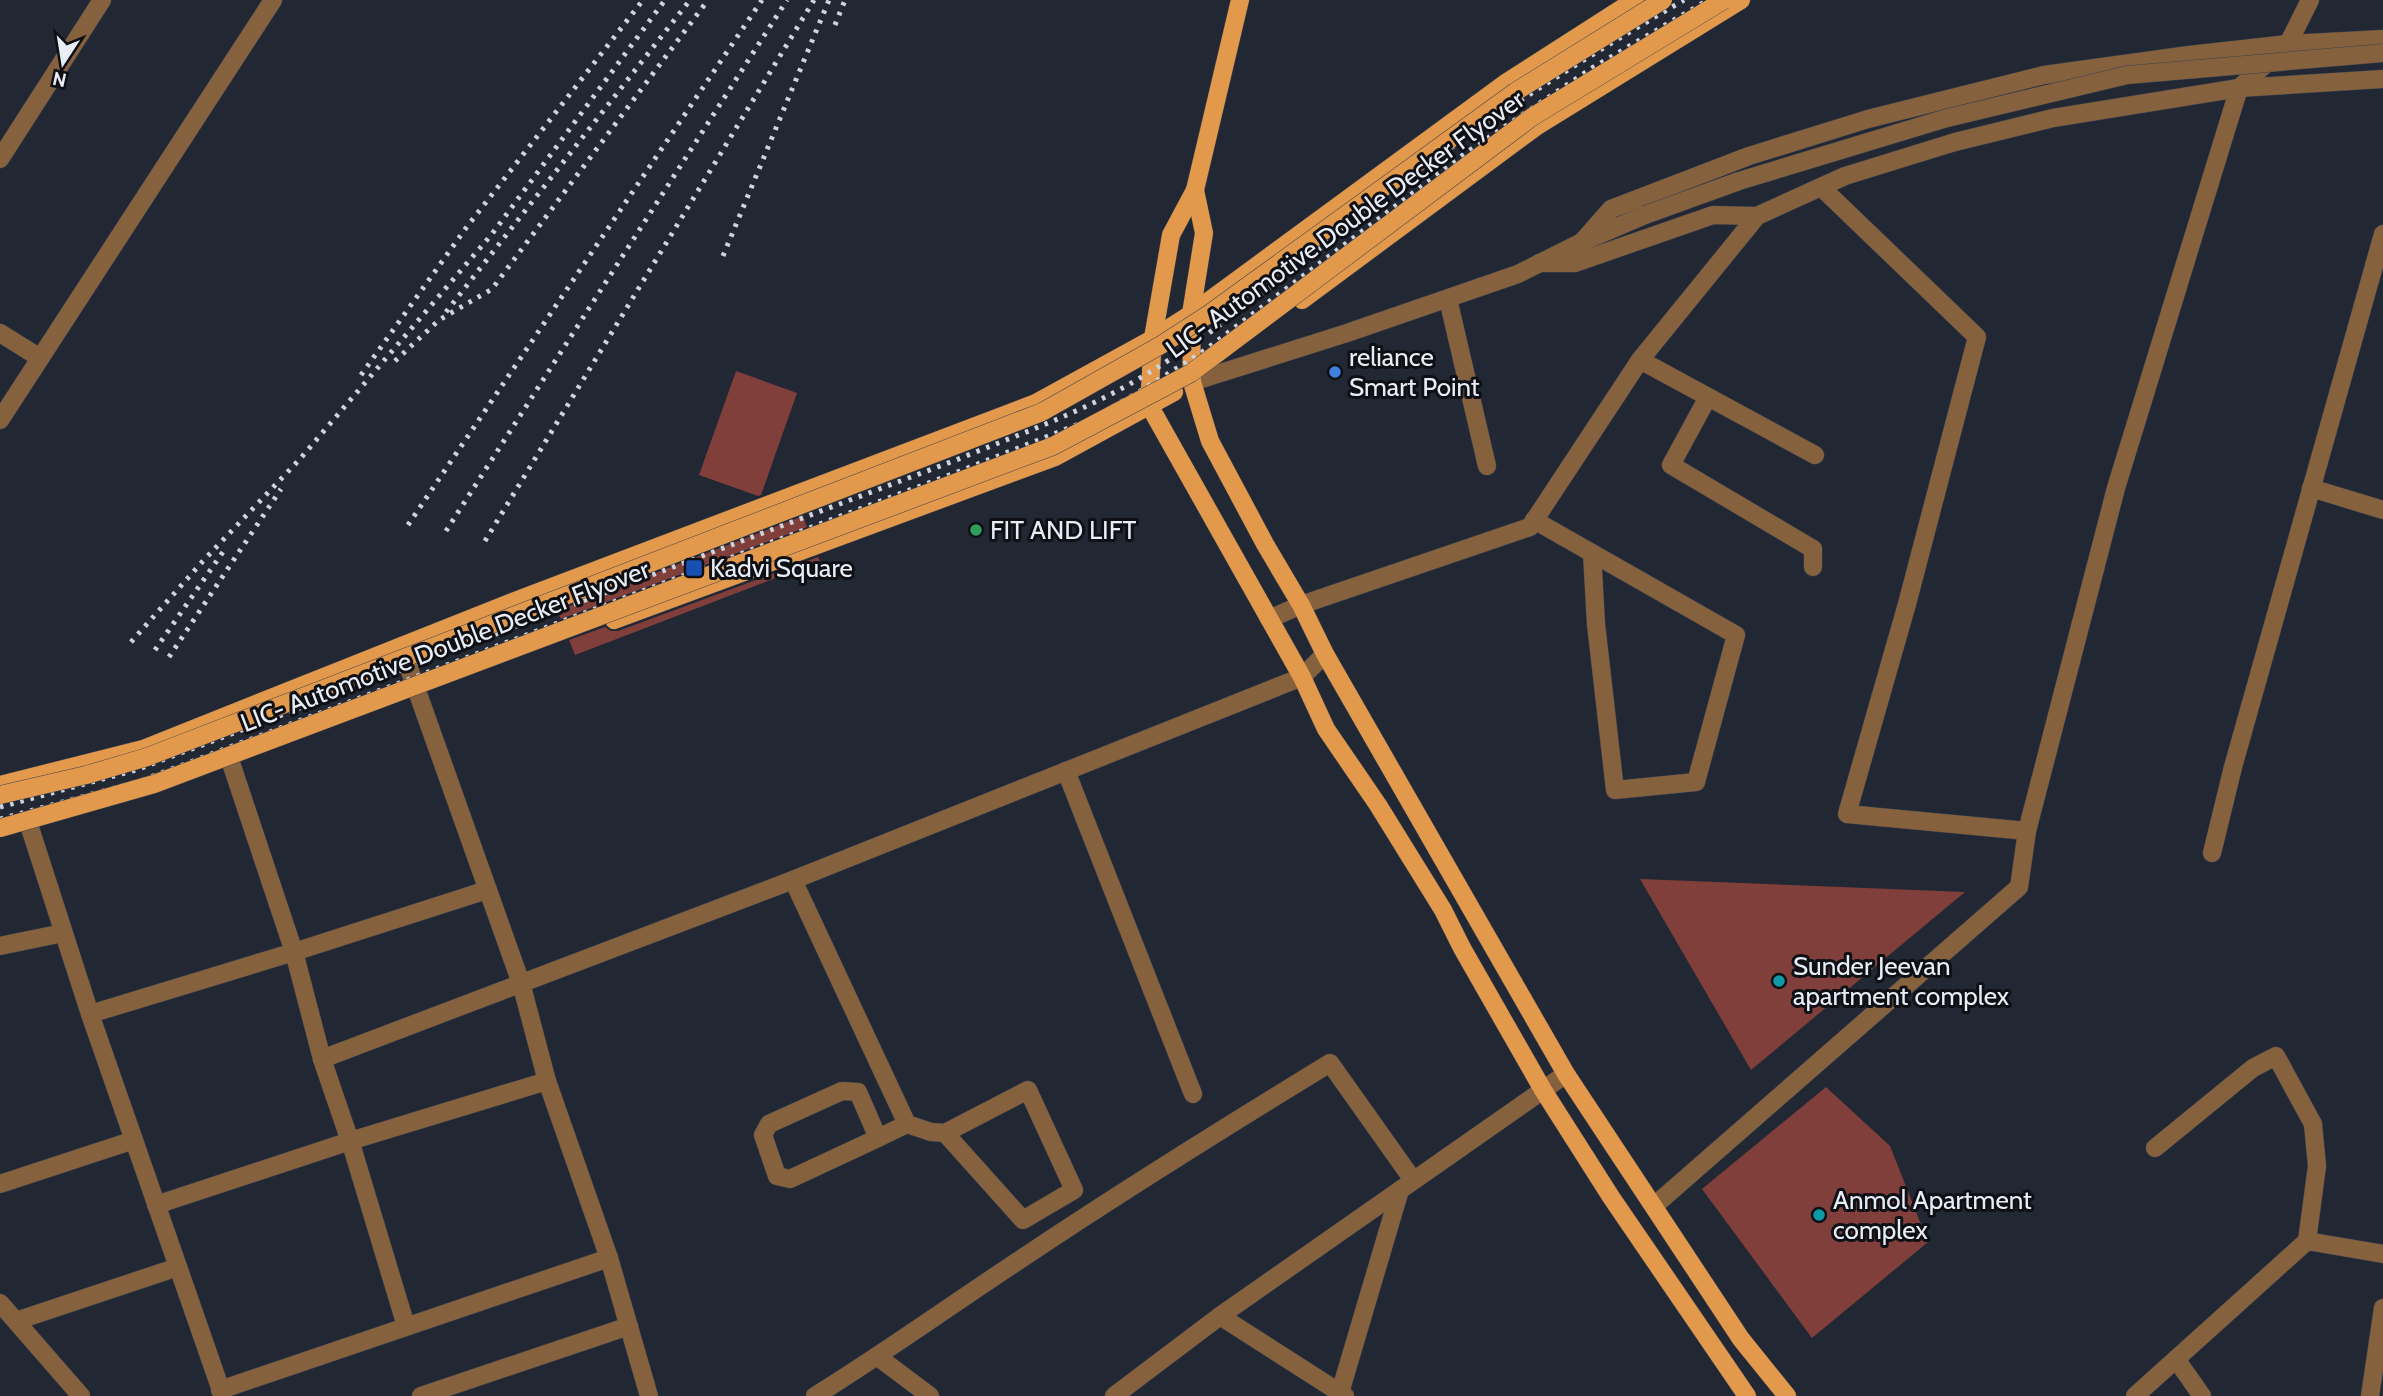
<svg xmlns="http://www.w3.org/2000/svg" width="2383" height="1396" font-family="Cabin,sans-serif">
<rect width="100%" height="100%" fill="#222734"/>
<g fill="#803f3a">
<path d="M736 371 797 393 761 495 758 496 699 475Z"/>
<path d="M803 516 807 527 561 619 557 611Z"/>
<path d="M818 557 820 561 575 655 569 640 605 627 611 631H618Z"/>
<path d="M1640 879 1965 892 1751 1070Z"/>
<path d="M1826 1087 1890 1146 1928 1242 1812 1338 1702 1189Z"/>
</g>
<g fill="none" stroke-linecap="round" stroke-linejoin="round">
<defs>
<g id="minor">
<path d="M0 159 102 0"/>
<path d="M1821 187 1977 337 1907 604 1847 814 2027 831"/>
<path d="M1582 242 1611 209 1749 156 1868 119 2044 75 2189 55 2288 44 2383 39"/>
<path d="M1539 263H1575L1713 215 1757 216 1845 176 1955 142 2053 118 2239 88 2383 79"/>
<path d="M1448 299 1487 466"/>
<path d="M0 333 40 358"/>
<path d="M1640 360 1815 455"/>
<path d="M1192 382 1347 333 1518 274 1582 242 1645 215"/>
<path d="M1708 397 1671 465 1813 549V567"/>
<path d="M0 420 273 0"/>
<path d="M2311 488 2383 510"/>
<path d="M1534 520 1736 635 1696 782 1615 790 1596 624 1592 553"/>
<path d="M1269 619 1301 605 1530 527 1640 360 1757 216"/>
<path d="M401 646 521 983 547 1081 609 1258 649 1396"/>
<path d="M231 763 294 952 322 1059 352 1147 406 1326"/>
<path d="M1066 771 1193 1094"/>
<path d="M30 828 90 1014 223 1396"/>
<path d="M2212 853 2233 767 2383 234"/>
<path d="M793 880 907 1124"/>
<path d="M0 946 63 933"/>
<path d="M90 1014 294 952 487 890"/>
<path d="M322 1059 793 880 1302 677 1325 654"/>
<path d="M878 1138 790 1179 777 1176 763 1135 769 1124 842 1091 858 1092 878 1138 907 1124 931 1132 945 1133 1028 1090 1074 1190 1023 1220 945 1133"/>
<path d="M2155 1148 2253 1068 2276 1056 2313 1124 2317 1166 2307 1241"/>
<path d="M0 1184 134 1140"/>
<path d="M156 1205 350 1141 547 1081"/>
<path d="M1654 1206 2019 887 2027 831 2116 488 2239 88 2288 44 2310 0"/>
<path d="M0 1303 81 1396"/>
<path d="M1220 1316 1345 1396"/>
<path d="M16 1321 178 1267"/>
<path d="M878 1357 930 1396"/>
<path d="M2176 1359 2202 1396"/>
<path d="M220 1390 609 1258"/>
<path d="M421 1396 629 1326"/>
<path d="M815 1396C886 1352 954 1303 1024 1257 1124 1190 1227 1126 1330 1063L1413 1180"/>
<path d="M1114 1396 1220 1316 1566 1074"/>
<path d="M1339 1396 1400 1190"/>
<path d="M2135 1396 2307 1241 2383 1254"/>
<path d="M2370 1396 2383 1308"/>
</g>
<g id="major">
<path d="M1240 0 1195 190 1171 235 1153 338 1149 405 1302 677 1326 729 1378 805 1443 910 1462 948 1543 1090 1611 1197 1747 1396"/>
<path d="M1195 190 1204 233 1191 314 1192 382 1210 441 1265 544 1301 605 1325 654 1566 1074 1741 1339 1787 1396"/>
<path d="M1302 300 1537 126 1741 0"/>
<path d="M614 620 1055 457 1174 392"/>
<path d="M0 785 143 749 507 604 1036 403 1147 342 1191 314 1507 82 1635 0"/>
</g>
</defs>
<use href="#minor" stroke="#3e434f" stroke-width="19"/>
<use href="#major" stroke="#3e434f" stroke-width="19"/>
<use href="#minor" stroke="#85613e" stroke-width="18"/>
<use href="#major" stroke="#e2994b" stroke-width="18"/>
<g stroke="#cfd3dc" stroke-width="5" stroke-dasharray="3.5 7" stroke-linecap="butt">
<path d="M835 25 845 0"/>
<path d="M723 256 829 0"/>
<path d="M446 312 690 0"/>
<path d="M395 361 439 320 492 289 708 0"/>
<path d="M361 375 466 228 643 0"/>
<path d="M408 525 762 0"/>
<path d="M446 531 787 0"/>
<path d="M485 541 814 0"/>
<path d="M131 642 203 561 300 459 492 234 665 0"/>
<path d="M155 650 225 549"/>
<path d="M169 657 281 489"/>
<path d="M0 807 136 770 956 460C1017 435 1078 414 1135 381 1230 325 1313 252 1400 185 1490 117 1586 57 1684 0"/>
<path d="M0 819 140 781 960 471 1089 420 1142 390 1201 353 1467 152 1592 68 1708 0"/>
</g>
<defs>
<path id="minor-bridge" d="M1645 215 1739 181 1947 118 2127 75 2383 53"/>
<g id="major-bridge">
<path d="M0 795 86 775 147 757 1042 412 1161 345 1209 314 1515 92 1663 0"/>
<path d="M0 828 154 784 1053 446 1191 373 1532 117 1724 0"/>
</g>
</defs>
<use href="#minor-bridge" stroke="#3e434f" stroke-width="19" stroke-linecap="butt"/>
<use href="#major-bridge" stroke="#3e434f" stroke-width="19" stroke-linecap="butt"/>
<use href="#minor-bridge" stroke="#85613e" stroke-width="18"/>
<use href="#major-bridge" stroke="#e2994b" stroke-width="18"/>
</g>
<circle fill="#3f7fe0" stroke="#0e1016" stroke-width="2.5" cx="1335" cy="372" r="7"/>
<circle fill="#2e9e5b" stroke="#0e1016" stroke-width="2.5" cx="976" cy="530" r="7"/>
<rect fill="#1a4fb4" stroke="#0e1016" stroke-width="2.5" x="685" y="559" width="18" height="18" rx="3.5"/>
<g fill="#0f9aa8" stroke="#0e1016" stroke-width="2.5">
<circle cx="1779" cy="981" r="7"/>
<circle cx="1819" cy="1215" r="7"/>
</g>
<g text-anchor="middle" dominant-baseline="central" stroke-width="6" stroke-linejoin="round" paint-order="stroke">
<g font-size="26" fill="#e9edf6" stroke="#0e1016">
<text transform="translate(1345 224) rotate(-36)">LIC- Automotive Double Decker Flyover</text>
<text transform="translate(445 646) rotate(-21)">LIC- Automotive Double Decker Flyover</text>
</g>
<g font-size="26" fill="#e9edf6" stroke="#0e1016" text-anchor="start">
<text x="1349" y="357">reliance<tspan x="1349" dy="30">Smart Point</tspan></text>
<text x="990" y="530">FIT AND LIFT</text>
<text x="710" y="568">Kadvi Square</text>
<text x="1793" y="966">Sunder Jeevan<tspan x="1793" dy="30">apartment complex</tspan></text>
<text x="1833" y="1200">Anmol Apartment<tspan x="1833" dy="30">complex</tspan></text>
</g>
</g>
<g transform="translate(63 63) rotate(192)" stroke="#0e1016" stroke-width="5" paint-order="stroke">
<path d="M0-5L12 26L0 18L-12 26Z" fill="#e9edf6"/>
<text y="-10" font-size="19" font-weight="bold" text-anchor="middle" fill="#e9edf6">N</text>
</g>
</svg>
